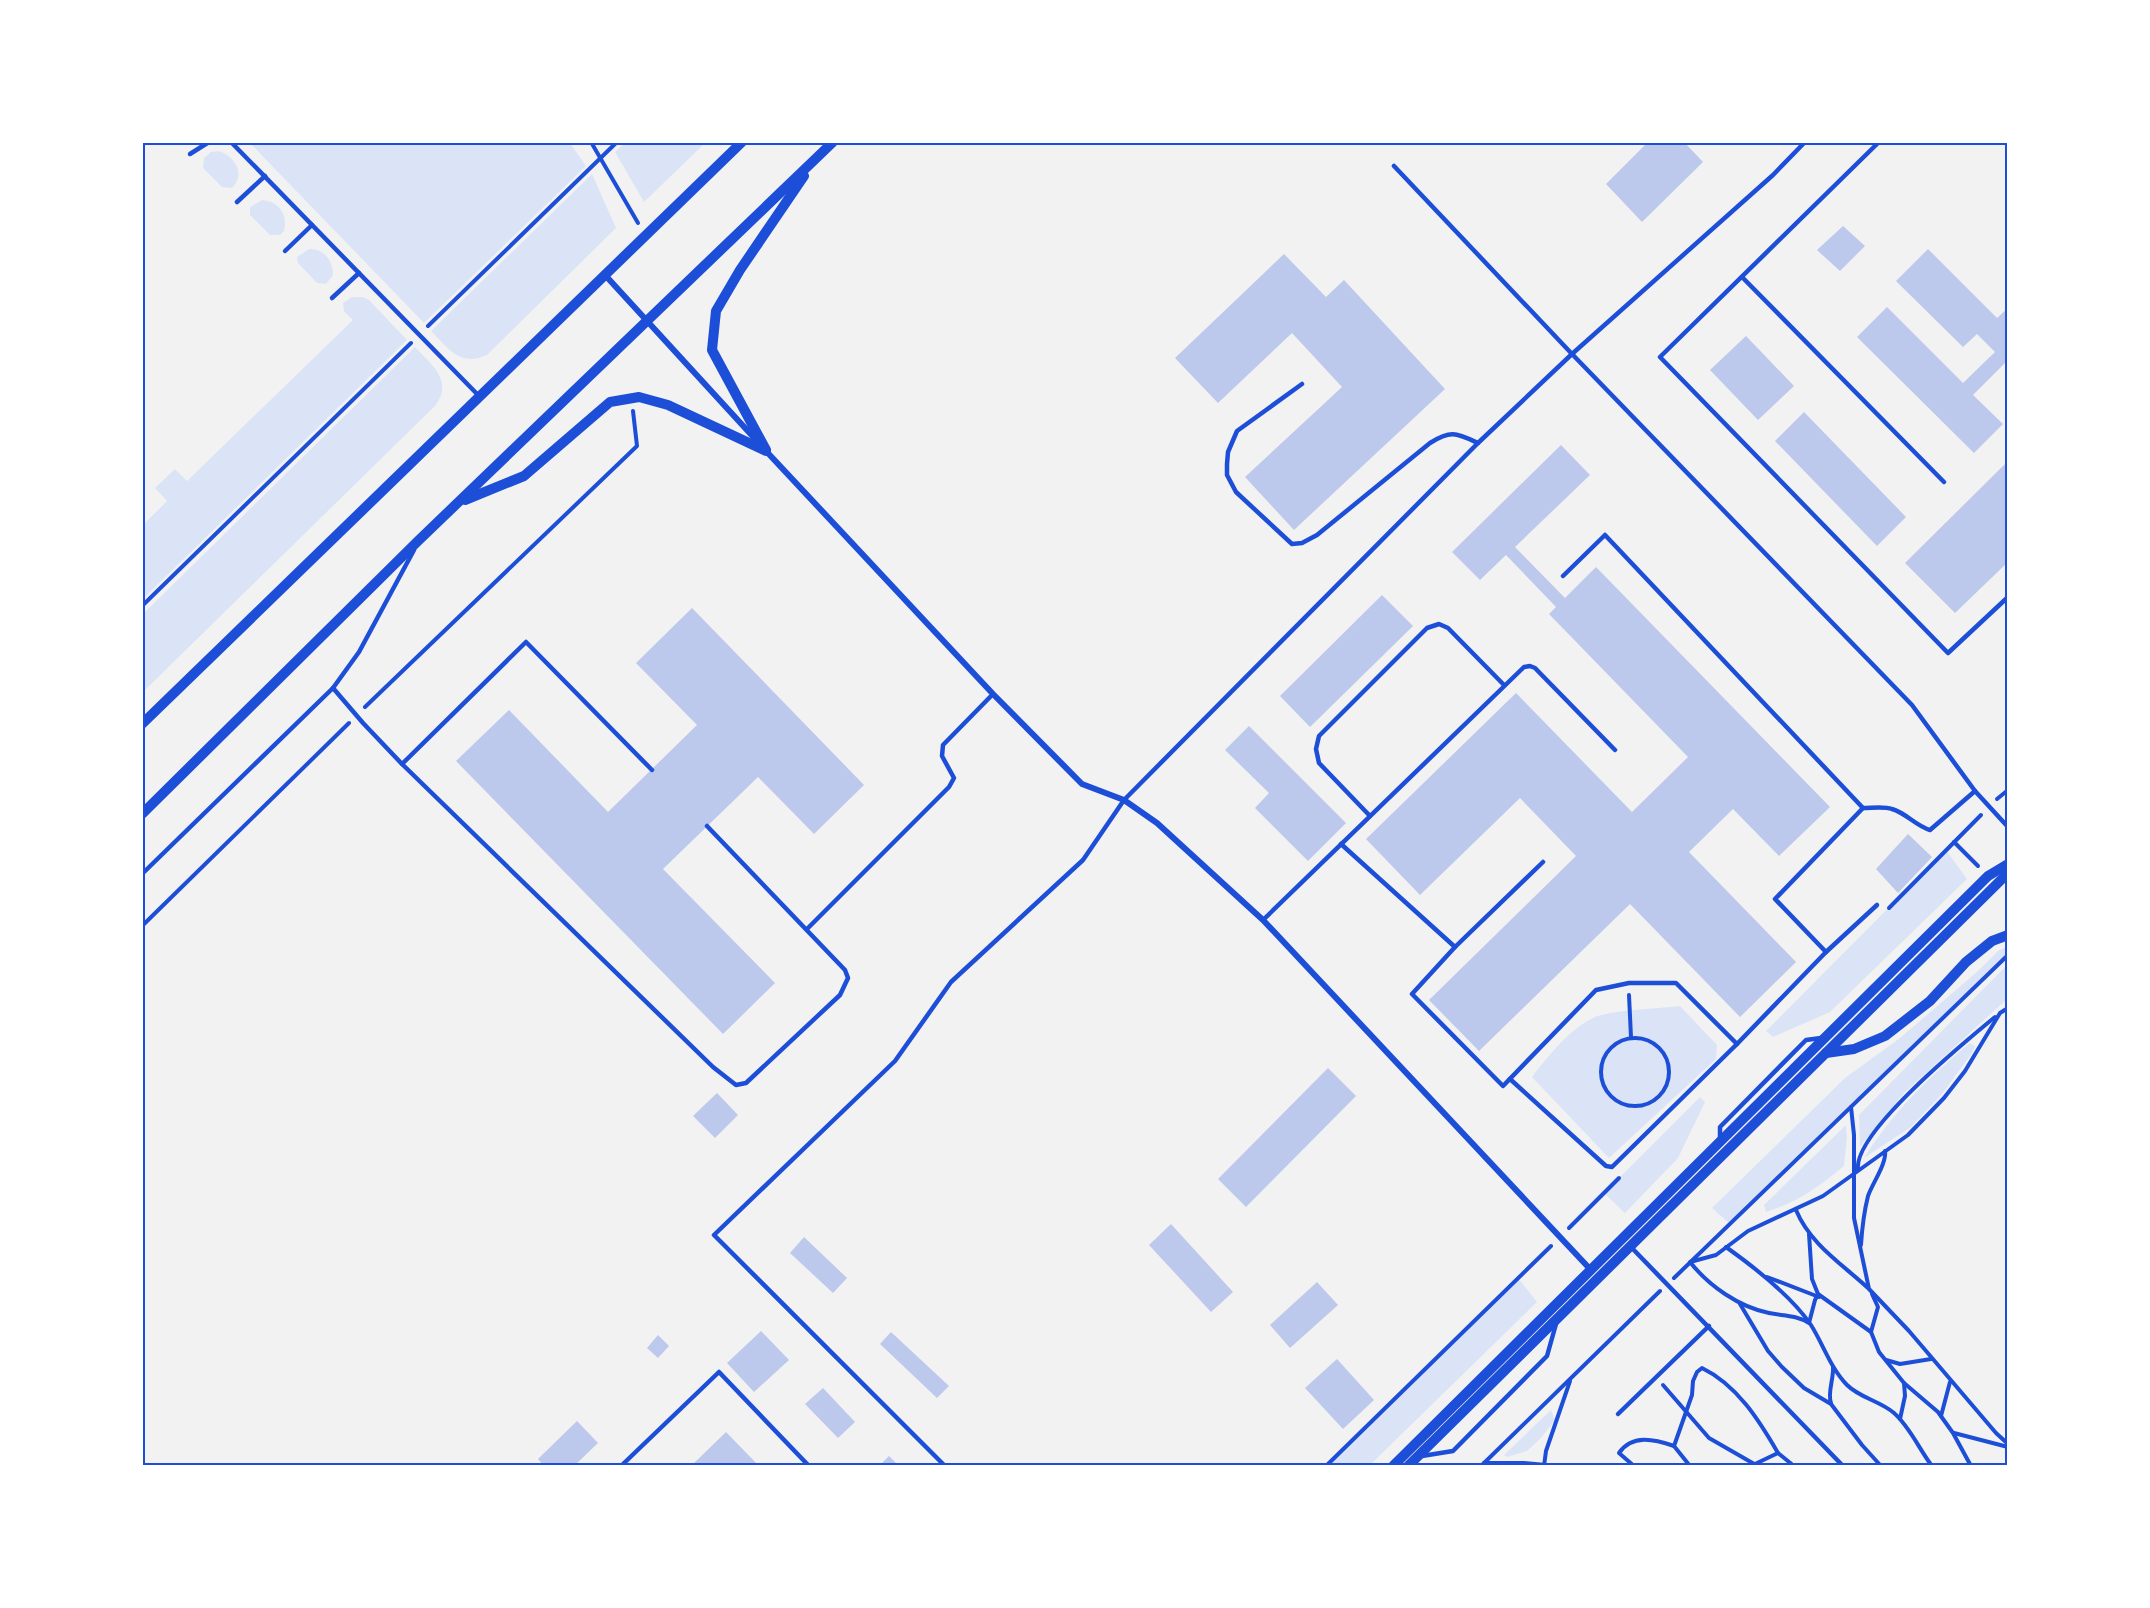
<svg xmlns="http://www.w3.org/2000/svg" width="2150" height="1608" font-family="'Alegreya Sans',sans-serif">
<rect width="100%" height="100%" fill="#f2f2f2"/>
<g fill="#dbe4f7">
<path d="M250 143H570L586 166 424 323Z"/>
<path d="M625 143V142L705 143 644 202 615 152Z"/>
<path d="M219 151C235 157 246 173 232 188L222 187 203 168 204 158 211 152Z"/>
<path d="M592 174 616 228 487 355C460 367 449 349 431 331Z"/>
<path d="M262 200C279 201 288 215 284 231L280 235H270L250 215V207Z"/>
<path d="M309 249C324 248 333 261 333 275L326 284 317 283 298 263 297 257Z"/>
<path d="M352 297H363L369 300 407 340 143 599V525L167 501 155 488 175 469 187 481 353 320 344 311 343 303Z"/>
<path d="M415 347C432 365 454 381 435 406L143 692V614Z"/>
<path d="M1946 850 1967 879 1830 1012 1773 1037 1766 1031Z"/>
<path d="M2007 947V955L1730 1224 1712 1208 1845 1078 1900 1038 1978 971 1999 950Z"/>
<path d="M2007 965V999L1904 1093 1860 1147 1859 1115Z"/>
<path d="M1680 1006 1717 1045 1716 1059 1609 1158 1532 1077C1548 1056 1575 1022 1601 1015 1626 1009 1655 1009 1680 1006Z"/>
<path d="M1970 1043 1975 1046 1972 1053 1942 1094 1911 1127 1864 1158C1891 1114 1930 1076 1970 1043Z"/>
<path d="M1700 1097 1705 1102 1678 1158 1625 1213 1604 1193Z"/>
<path d="M1846 1125 1847 1137 1844 1166C1817 1188 1800 1201 1766 1212L1764 1205Z"/>
<path d="M1518 1278 1537 1302 1370 1465 1325 1466Z"/>
<path d="M1551 1410 1555 1420 1541 1438 1527 1451 1507 1457 1504 1455Z"/>
</g>
<g fill="#bdc9ec">
<path d="M1648 142H1684L1703 162 1642 222 1606 184Z"/>
<path d="M1843 226 1865 246 1840 271 1817 250Z"/>
<path d="M1928 249 1997 318 2008 308V364L2006 362 1973 395 2003 424 1974 453 1857 337 1887 307 1963 383 1995 352 1977 334 1963 347 1896 281Z"/>
<path d="M1284 254 1326 297 1344 280 1445 389 1294 530 1245 477 1342 387 1292 333 1218 403 1175 358Z"/>
<path d="M1746 336 1794 386 1758 420 1710 370Z"/>
<path d="M1804 412 1906 517 1877 546 1775 441Z"/>
<path d="M1561 445 1590 475 1515 547 1565 598 1596 567 1830 807 1779 856 1733 809 1689 852 1796 962 1740 1017 1630 904 1479 1051 1429 1000 1576 856 1520 798 1420 895 1366 839 1516 693 1632 812 1688 757 1549 614 1556 607 1506 555 1480 580 1452 552Z"/>
<path d="M2005 464 2008 466V562L1955 613 1905 563Z"/>
<path d="M1382 595 1413 626 1310 727 1280 696Z"/>
<path d="M692 608 864 785 814 834 758 777 663 869 775 983 723 1034 456 761 509 710 608 812 697 725 636 663Z"/>
<path d="M1249 726 1346 823 1308 861 1255 808 1269 793 1225 750Z"/>
<path d="M1908 834 1932 857 1898 893 1876 869Z"/>
<path d="M1328 1068 1356 1096 1246 1207 1218 1179Z"/>
<path d="M717 1093 738 1115 715 1138 693 1116Z"/>
<path d="M1171 1224 1233 1292 1211 1312 1149 1245Z"/>
<path d="M804 1237 847 1278 833 1293 790 1253Z"/>
<path d="M1317 1282 1338 1305 1290 1348 1270 1325Z"/>
<path d="M761 1331 789 1360 754 1392 727 1363Z"/>
<path d="M891 1332 949 1386 937 1398 880 1344Z"/>
<path d="M658 1335 669 1346 658 1358 647 1348Z"/>
<path d="M1337 1359 1374 1400 1343 1429 1305 1388Z"/>
<path d="M823 1388 855 1422 838 1438 805 1404Z"/>
<path d="M577 1421 598 1443 574 1466H544L538 1459Z"/>
<path d="M726 1432 759 1466H691Z"/>
<path d="M889 1456 899 1466H879Z"/>
</g>
<g fill="none" stroke-linecap="round" stroke-linejoin="round">
<g stroke="#1d4ed8" stroke-width="4">
<path d="M591 142 638 223"/>
<path d="M428 326 617 142"/>
<path d="M142 606 411 343"/>
<path d="M365 707 637 446 633 411"/>
<path d="M1997 799 2008 790"/>
<path d="M1954 842 1978 866"/>
<path d="M1889 908 1981 815"/>
<path d="M142 926 349 723"/>
<path d="M1629 995 1631 1037"/>
<circle cx="1635" cy="1072" r="34"/>
<path d="M1851 1107 1854 1135V1218L1869 1289 1909 1331 1996 1433 2008 1444"/>
<path d="M1858 1169C1854 1132 1966 1041 1995 1017"/>
<path d="M1796 1210C1810 1244 1842 1264 1868 1288"/>
<path d="M1569 1228 1619 1178"/>
<path d="M1809 1234 1812 1279 1818 1294 1871 1332"/>
<path d="M1861 1245C1862 1229 1864 1212 1868 1196 1872 1184 1887 1163 1885 1151"/>
<path d="M1726 1247C1754 1267 1792 1297 1811 1325 1823 1344 1831 1369 1847 1385 1860 1398 1880 1401 1894 1413 1910 1427 1919 1449 1932 1466"/>
<path d="M1767 1277 1819 1297"/>
<path d="M1674 1278 2008 955"/>
<path d="M1818 1294 1815 1300 1809 1323C1796 1315 1784 1316 1769 1313 1739 1307 1709 1286 1690 1262L1716 1255 1748 1231 1823 1196 1908 1135 1944 1098 1965 1071 2000 1013 2008 1008"/>
<path d="M1872 1294 1878 1307 1871 1332 1879 1352 1904 1383 1905 1396 1900 1419"/>
<path d="M1740 1304 1768 1351 1782 1367 1804 1388 1831 1404 1862 1445 1881 1466"/>
<path d="M1886 1360 1900 1364 1931 1359"/>
<path d="M1904 1383 1938 1412 1953 1433 1971 1466"/>
<path d="M1663 1385 1709 1438 1756 1465"/>
<path d="M1831 1403C1827 1394 1834 1378 1833 1367"/>
<path d="M1941 1416 1950 1382"/>
<path d="M1954 1433 2008 1447"/>
<path d="M1778 1453 1794 1466"/>
<path d="M1484 1463H1524L1546 1465"/>
<path d="M1326 1466 1551 1246"/>
<path d="M1481 1466 1660 1291"/>
<path d="M1544 1466 1546 1451 1570 1381"/>
<path d="M1634 1466 1619 1453C1632 1434 1654 1439 1674 1446"/>
<path d="M1690 1466 1674 1446 1692 1395 1693 1381 1697 1372 1702 1368C1737 1385 1759 1420 1778 1453L1755 1464"/>
</g>
<g stroke="#1d4ed8" stroke-width="4.5">
<path d="M231 142 480 397"/>
<path d="M1879 142 1660 357 1948 653 2008 597"/>
<path d="M190 154 209 142"/>
<path d="M1394 166 1572 354 1773 175 1805 142"/>
<path d="M237 202 265 176"/>
<path d="M285 251 312 225"/>
<path d="M1742 277 1944 482"/>
<path d="M332 298 359 273"/>
<path d="M1302 384 1237 431 1228 452 1227 464V475L1236 492 1292 544 1302 543 1317 535 1430 443C1451 430 1456 433 1478 443"/>
<path d="M333 688 363 723 402 764 713 1067 736 1085 746 1083 840 995 848 978 845 970 707 826"/>
<path d="M402 764 526 642 652 770"/>
<path d="M1863 808C1872 808 1884 806 1892 809 1906 813 1916 826 1930 830L1975 791"/>
<path d="M1370 816 1319 763 1316 749 1319 736 1427 628 1439 624 1448 628 1504 685"/>
<path d="M1341 844 1455 947 1543 862"/>
<path d="M142 874 333 688 359 652 414 550"/>
<path d="M1263 920 1524 667 1530 666 1535 668 1615 750"/>
<path d="M807 929 949 787 954 778 942 756 943 745 993 694"/>
<path d="M1455 947 1412 994 1503 1086 1596 990 1629 983H1676L1737 1044 1826 952 1775 899 1863 808 1605 535 1563 576"/>
<path d="M1826 952 1877 905"/>
<path d="M1510 1079 1606 1166 1612 1167 1737 1044"/>
<path d="M1720 1140V1127L1806 1040 1821 1038"/>
<path d="M1630 1246 1843 1466"/>
<path d="M1618 1414 1709 1326"/>
<path d="M1422 1456 1453 1451 1547 1356 1556 1324"/>
<path d="M621 1466 719 1372 809 1466"/>
<path d="M945 1466 714 1235 895 1061 951 982 1083 860 1124 800 1478 443 1572 354 1912 705 1975 791 2008 827"/>
</g>
<g stroke="#1d4ed8" stroke-width="6">
<path d="M605 275 757 441"/>
<path d="M766 451 993 694 1082 784 1124 800 1157 823 1263 920 1590 1269"/>
</g>
<g stroke="#1d4ed8" stroke-width="10">
<path d="M766 450 712 350 716 311 740 270 804 176"/>
<path d="M465 500 524 476 610 402 639 397 668 405 766 451"/>
<path d="M142 724 742 142"/>
<path d="M142 814 419 540 833 142"/>
<path d="M1826 1053 1854 1049 1885 1036 1930 1001 1966 962 1992 941 2008 935"/>
<path d="M1393 1466 1988 876 2008 864"/>
<path d="M1408 1466 2008 873"/>
</g>
</g>
<rect width="2150" height="1608" fill="none" stroke="#ffffff" stroke-width="288"/>
<rect x="144" y="144" width="1862" height="1320" fill="none" stroke="#1d4ed8" stroke-width="2"/>
</svg>
